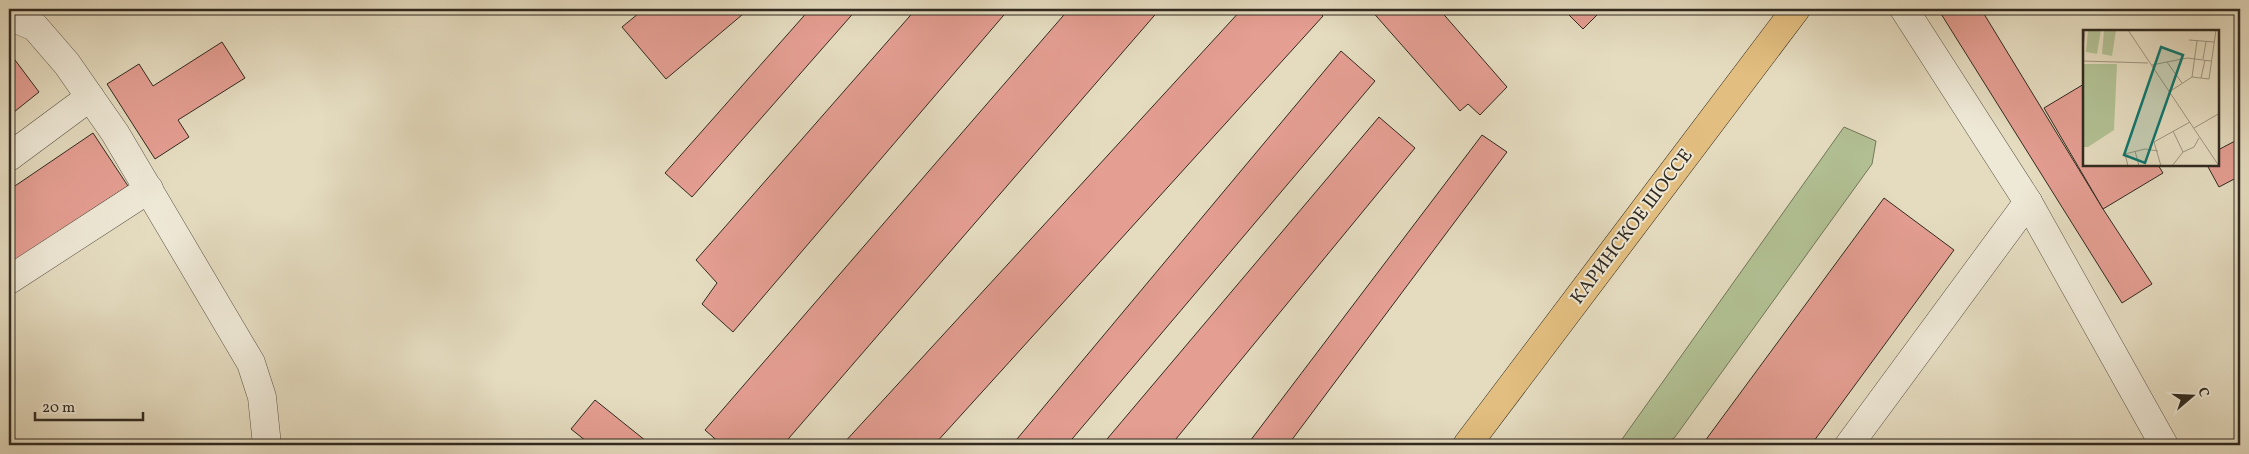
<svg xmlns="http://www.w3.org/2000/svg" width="2249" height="454" font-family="Vollkorn,serif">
<rect width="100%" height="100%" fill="#e5dcc0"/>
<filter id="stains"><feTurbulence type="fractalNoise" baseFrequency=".004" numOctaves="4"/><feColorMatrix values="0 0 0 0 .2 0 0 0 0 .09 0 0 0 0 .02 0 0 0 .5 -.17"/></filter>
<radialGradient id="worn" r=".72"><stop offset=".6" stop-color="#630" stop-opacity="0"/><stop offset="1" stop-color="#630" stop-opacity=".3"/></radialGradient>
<path fill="#b2c194" stroke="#72765a" d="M1844 127 1876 141 1872 164 1675 437 1665 445H1623L1620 442Z"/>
<g fill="#e49e92" stroke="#312a20">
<path d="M644 9H749L666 79 622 27Z"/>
<path d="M810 9H857L692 197 665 173Z"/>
<path d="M916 9H1009L733 332 702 304 717 283 696 260Z"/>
<path d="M1069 9H1160L783 445H722L705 430Z"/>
<path d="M1242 9H1315L1323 16 934 445H842Z"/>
<path d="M1370 9H1439L1507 87 1480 115 1468 104 1460 111Z"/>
<path d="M1563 9H1603L1583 29Z"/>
<path d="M1938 9H1981L2103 209 2152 284 2122 303Z"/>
<path d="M222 42 245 78 178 120 189 137 155 159 107 84 139 64 153 86Z"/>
<path d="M1341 51 1375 81 1067 445H1012Z"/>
<path d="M9 52 39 92 9 116Z"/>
<path d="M2084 84V165H2158L2163 173 2103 209 2044 108Z"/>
<path d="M1379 117 1415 148 1171 445H1102Z"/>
<path d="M93 133 128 186 9 264V190Z"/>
<path d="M1482 135 1507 152 1288 445H1247Z"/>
<path d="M2235 141 2240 150V176L2219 187 2207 165H2218V150Z"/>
<path d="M1884 198 1954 250 1811 445H1702Z"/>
<path d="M595 400 651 445H591L571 429Z"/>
</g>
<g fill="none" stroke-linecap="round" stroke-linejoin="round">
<defs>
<g id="minor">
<path d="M1904 9 2028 202 2164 445"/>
<path d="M9 16 35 27 67 64 115 133 251 363 262 397 267 445"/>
<path d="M9 157 90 97"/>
<path d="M9 280 149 189"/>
<path d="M1849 445 2028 202"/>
</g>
<path id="major" d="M1467 445 1796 9"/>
</defs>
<use href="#minor" stroke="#5e5648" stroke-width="29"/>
<use href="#major" stroke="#312a20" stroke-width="29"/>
<use href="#minor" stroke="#eee8d6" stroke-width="28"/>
<use href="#major" stroke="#e2be80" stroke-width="28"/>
</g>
<g text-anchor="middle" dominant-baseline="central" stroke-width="4" stroke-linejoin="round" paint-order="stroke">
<g font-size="19" fill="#312a20" stroke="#eee8d6">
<text transform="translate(1632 227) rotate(-53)">КАРИНСКОЕ ШОССЕ</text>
</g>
</g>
<g transform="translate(2083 30)">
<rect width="136" height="136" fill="#e5dcc0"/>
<path d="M5 0H18L14 24 3 22ZM21 0H33L29 26 19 24ZM0 34H34L31 100 5 117H0Z" fill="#b2c194"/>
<path fill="none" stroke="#9d9580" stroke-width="1" d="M45 0 136 136M106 10 131 12M0 18 2 0M120 29 123 12M0 31 65 33M84 32 99 53M69 35 104 28 128 31M109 47 114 11M118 48 122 30M86 62 109 47 126 49 133 0M111 98 137 83M52 121 56 136M100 122 111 117 116 108M45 136 42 124 62 119 75 121M78 136 71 112 107 92M89 136 100 122 90 101"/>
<path fill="#0f766e" fill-opacity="0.15" stroke="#0f766e" stroke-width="2.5" d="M78 17 100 25 62 133 41 125Z"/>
<rect width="136" height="136" fill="none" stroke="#312a20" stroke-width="2.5"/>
</g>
<rect width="2249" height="454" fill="none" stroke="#e5dcc0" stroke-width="30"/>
<rect x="10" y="10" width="2229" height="434" fill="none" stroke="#312a20" stroke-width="2.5"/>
<rect x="15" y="15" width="2219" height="424" fill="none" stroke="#312a20"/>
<g transform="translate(2192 396) rotate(71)" stroke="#eee8d6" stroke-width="4" paint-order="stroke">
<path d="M0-4L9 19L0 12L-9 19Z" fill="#312a20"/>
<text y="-8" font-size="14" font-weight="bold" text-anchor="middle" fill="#312a20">С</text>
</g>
<path d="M35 412v8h108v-8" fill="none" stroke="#312a20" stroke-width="2.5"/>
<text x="42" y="412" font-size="15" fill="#312a20" stroke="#eee8d6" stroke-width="4" paint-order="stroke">20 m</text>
<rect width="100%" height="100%" filter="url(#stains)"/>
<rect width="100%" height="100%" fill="url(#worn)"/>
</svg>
